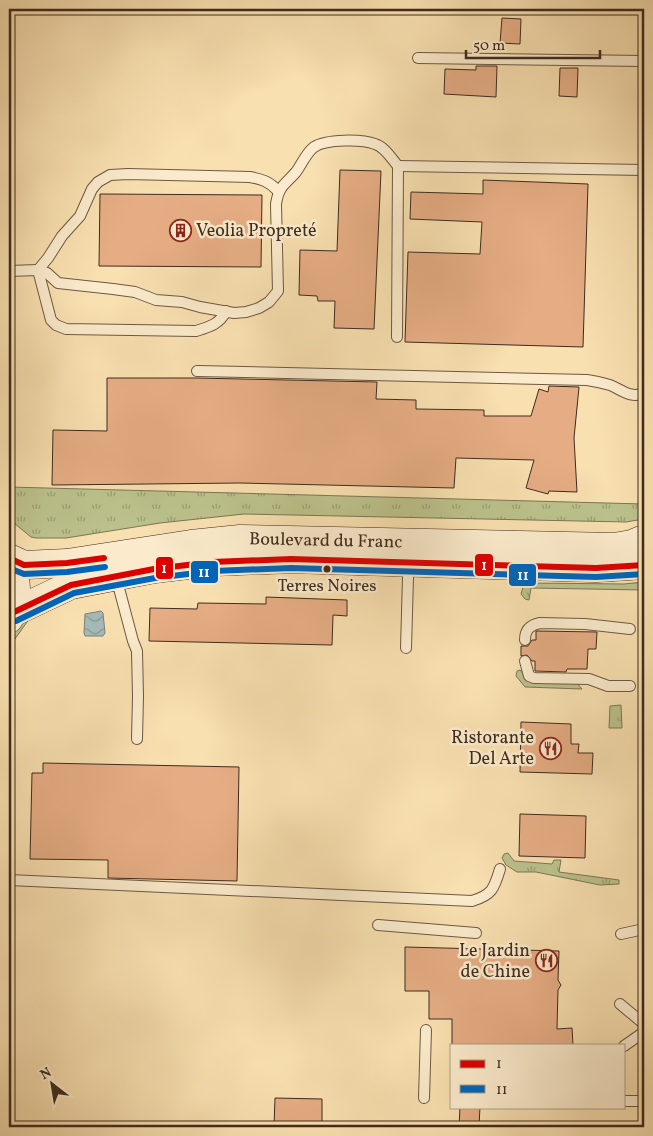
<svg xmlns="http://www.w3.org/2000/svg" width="653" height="1136" font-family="Vollkorn,serif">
<defs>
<pattern id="grass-tufts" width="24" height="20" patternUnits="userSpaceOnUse" patternTransform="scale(1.25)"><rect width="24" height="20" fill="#bcc28c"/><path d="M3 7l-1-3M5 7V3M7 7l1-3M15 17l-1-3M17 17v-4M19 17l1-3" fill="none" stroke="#9a9e72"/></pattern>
<pattern id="water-waves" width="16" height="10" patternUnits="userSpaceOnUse" patternTransform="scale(1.25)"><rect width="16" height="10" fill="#a4bab8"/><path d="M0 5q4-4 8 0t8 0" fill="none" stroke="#879795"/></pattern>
</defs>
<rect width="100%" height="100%" fill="#f9e0b0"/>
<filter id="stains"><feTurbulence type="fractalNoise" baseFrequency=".004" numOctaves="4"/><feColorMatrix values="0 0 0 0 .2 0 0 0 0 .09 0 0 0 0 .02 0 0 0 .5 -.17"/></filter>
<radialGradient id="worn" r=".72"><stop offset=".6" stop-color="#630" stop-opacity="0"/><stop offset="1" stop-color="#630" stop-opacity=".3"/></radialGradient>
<g fill="url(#grass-tufts)" stroke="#7d7656">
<path d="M9 487 644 504V519L626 522 244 514 160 523 66 538H36L31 537 9 519Z"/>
<path d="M644 582V590L531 588 529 600 525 599 521 594 524 584 529 583 624 584Z"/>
<path d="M41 608 27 622 15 639 9 645C9 626 26 616 41 608Z"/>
<path d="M520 670 525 676 576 682 582 689 525 687 516 676 517 671Z"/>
<path d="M621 705 622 728H609L610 706Z"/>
<path d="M508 853 514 861 552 864 554 860H561L559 872 619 880V884L600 885 536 872H517L506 865 502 858 504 854Z"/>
</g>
<path fill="url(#water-waves)" stroke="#7b817b" d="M101 611 103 613 105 633 103 636H85L84 633 85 614Z"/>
<g fill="#e6ad84" stroke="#3e2b1f">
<path d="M502 18 521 19 520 44 500 43Z"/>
<path d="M476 66H497L496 97 444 94 445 69 476 70Z"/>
<path d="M560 68H578L577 97 559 96Z"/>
<path d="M340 170 381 171 374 329 334 328 335 301H318L317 296 299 295 300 250 337 251Z"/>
<path d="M483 180 588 184 583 347 405 342 408 252 480 254 482 222 410 219 411 192 483 194Z"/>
<path d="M100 194 262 195 261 267 99 266Z"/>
<path d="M107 378H196L377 382 376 399 416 400V409L484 410V416H531L539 389 548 392 549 386 579 387 574 438 577 492 549 491 548 494 526 488 534 460 456 458 454 488 240 483 52 485 53 430 107 431Z"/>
<path d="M266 597 347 600V616L333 615 332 645 149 641 150 608 197 609 198 603 266 604Z"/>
<path d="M536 631 597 632 596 649H588L587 669H567L566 672 535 671V661H532L527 655 521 656V646H528L532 640H536Z"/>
<path d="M521 722 571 724V744H579L578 753H593L592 774 520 772Z"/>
<path d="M43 763 239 767 237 881 108 878V860L30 859 32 773H43Z"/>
<path d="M520 814 586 816 585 858 519 856Z"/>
<path d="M405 947 559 951 558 980 561 985 558 990 557 1029 572 1028 573 1045H452V1019H429V991H405Z"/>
<path d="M275 1098 322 1099V1127H274Z"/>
<path d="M460 1107H480L479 1127H459Z"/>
</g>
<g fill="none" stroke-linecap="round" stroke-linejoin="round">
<defs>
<g id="lane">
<path d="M418 58 644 61"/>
<path d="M398 166 644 170"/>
<path d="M9 271 38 270 47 273 58 283 113 289 135 292 156 300 182 302 200 307 234 313 246 312 259 308 269 302 278 291 276 204C279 185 285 185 296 172 302 164 306 153 314 147 326 139 362 139 375 144 385 147 391 158 398 166L397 337"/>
<path d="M226 311C220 324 209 327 196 331L66 329 56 325 51 320 38 270 48 258 62 236 80 216 92 189 98 182 110 175 128 174 250 177C262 179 270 182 278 191"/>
<path d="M197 371 587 380C594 381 603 383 610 385 622 390 631 399 644 393"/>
<path d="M406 564 408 577 406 648"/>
<path d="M116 577 133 641 137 651 138 696 137 739"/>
<path d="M525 640C525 630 530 625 540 623L585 624 630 629"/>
<path d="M525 661 529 676 534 678 589 679 608 686H630"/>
<path d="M9 880 472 901C492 895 494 889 500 869"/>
<path d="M378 925 476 933"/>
<path d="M621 934 644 929"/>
<path d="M620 1004 644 1024"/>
<path d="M624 1046 644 1032"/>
<path d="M424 1098 426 1030"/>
<path d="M624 1101H644"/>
</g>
<g id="secondary">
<path id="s1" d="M9 558 24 565 67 563 191 544 240 539 614 547 632 544 644 539"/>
<path d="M9 563C18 580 19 601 9 619"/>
<path d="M12 613 71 585 154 569 212 562 291 559 596 568 644 565"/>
</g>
</defs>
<use href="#lane" stroke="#6d5843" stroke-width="12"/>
<use href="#secondary" stroke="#3e2b1f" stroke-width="29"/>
<use href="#lane" stroke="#fbebcc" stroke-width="10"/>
<use href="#secondary" stroke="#fbebcc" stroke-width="28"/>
<defs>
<g id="bus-1">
<path d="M9 558 24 565 67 563 104 558"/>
<path d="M12 613 71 585 154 569 212 562 291 559 596 568 644 565"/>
</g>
<g id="bus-2">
<path d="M9 568 24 574 67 572 105 567"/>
<path d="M16 621 74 593 155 578 213 571 291 568 596 577 644 574"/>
</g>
</defs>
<use href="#bus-1" stroke="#fbebcc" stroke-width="10"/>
<use href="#bus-2" stroke="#fbebcc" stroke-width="10"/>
<use href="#bus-1" stroke="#d00" stroke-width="6"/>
<use href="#bus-2" stroke="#0065bd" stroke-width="6"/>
</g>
<defs>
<symbol id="building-ring" viewBox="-11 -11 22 22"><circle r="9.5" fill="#fbebcc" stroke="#8f2418" stroke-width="1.5"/><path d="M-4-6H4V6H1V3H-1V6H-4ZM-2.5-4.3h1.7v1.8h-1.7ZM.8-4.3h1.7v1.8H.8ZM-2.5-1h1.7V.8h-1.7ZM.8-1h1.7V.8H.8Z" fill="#8f2418"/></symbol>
<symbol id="restaurant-ring" viewBox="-11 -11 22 22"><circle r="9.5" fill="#fbebcc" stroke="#8f2418" stroke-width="1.5"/><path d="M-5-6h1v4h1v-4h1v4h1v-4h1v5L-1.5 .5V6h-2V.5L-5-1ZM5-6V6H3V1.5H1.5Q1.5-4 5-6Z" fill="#8f2418"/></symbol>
</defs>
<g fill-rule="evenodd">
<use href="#building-ring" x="168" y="218" width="25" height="25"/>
<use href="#restaurant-ring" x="538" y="736" width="25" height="25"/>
<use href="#restaurant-ring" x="534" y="948" width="25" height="25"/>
</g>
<circle fill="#3e2b1f" stroke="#fbebcc" stroke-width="2" cx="327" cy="569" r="4.5"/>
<g text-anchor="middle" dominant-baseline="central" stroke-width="5" stroke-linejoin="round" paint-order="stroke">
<g font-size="17" fill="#3e2b1f" stroke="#fbebcc">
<text x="327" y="586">Terres Noires</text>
</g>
<g font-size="18" fill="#3e2b1f" stroke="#fbebcc" text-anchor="end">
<text x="196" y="231" text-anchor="start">Veolia Propreté</text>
<text x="534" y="738">Ristorante<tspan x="534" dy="21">Del Arte</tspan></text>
<text x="530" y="951">Le Jardin<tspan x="530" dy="21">de Chine</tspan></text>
</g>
<g font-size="18" fill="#3e2b1f" stroke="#fbebcc">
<text stroke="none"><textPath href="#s1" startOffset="320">Boulevard du Franc</textPath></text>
</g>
</g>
<g stroke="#fbebcc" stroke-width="2">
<rect x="474" y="553" width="20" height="24" rx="5" fill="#d00"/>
<rect x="155" y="556" width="19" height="24" rx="5" fill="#d00"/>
<rect x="190" y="560" width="29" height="24" rx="5" fill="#0065bd"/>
<rect x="508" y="563" width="29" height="24" rx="5" fill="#0065bd"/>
</g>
<g font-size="14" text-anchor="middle" font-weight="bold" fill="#fff">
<text x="484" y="570">1</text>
<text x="164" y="573">1</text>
<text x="204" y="577">11</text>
<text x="523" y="580">11</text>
</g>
<rect width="653" height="1136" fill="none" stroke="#f9e0b0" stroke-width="30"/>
<rect x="10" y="10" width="633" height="1116" fill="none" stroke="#3e2b1f" stroke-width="2.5"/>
<rect x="15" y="15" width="623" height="1106" fill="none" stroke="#3e2b1f"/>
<rect x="450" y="1044" width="175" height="65" fill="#fbebcc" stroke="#af9e87"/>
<rect x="460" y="1060" width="25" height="8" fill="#dd0000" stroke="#af9e87"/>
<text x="496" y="1068" font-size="15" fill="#3e2b1f">1</text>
<rect x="460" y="1085" width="25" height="8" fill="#0065bd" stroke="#af9e87"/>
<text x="496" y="1094" font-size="15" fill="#3e2b1f">11</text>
<g transform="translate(52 1084) rotate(329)" stroke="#fbebcc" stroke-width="4" paint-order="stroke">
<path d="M0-4L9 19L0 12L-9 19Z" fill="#3e2b1f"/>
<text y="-8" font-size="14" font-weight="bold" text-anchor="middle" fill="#3e2b1f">N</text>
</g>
<path d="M466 50v8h134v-8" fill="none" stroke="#3e2b1f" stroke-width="2.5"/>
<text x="473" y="50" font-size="15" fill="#3e2b1f" stroke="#fbebcc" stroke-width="4" paint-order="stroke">50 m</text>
<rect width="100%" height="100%" filter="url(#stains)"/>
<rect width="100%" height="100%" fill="url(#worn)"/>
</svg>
